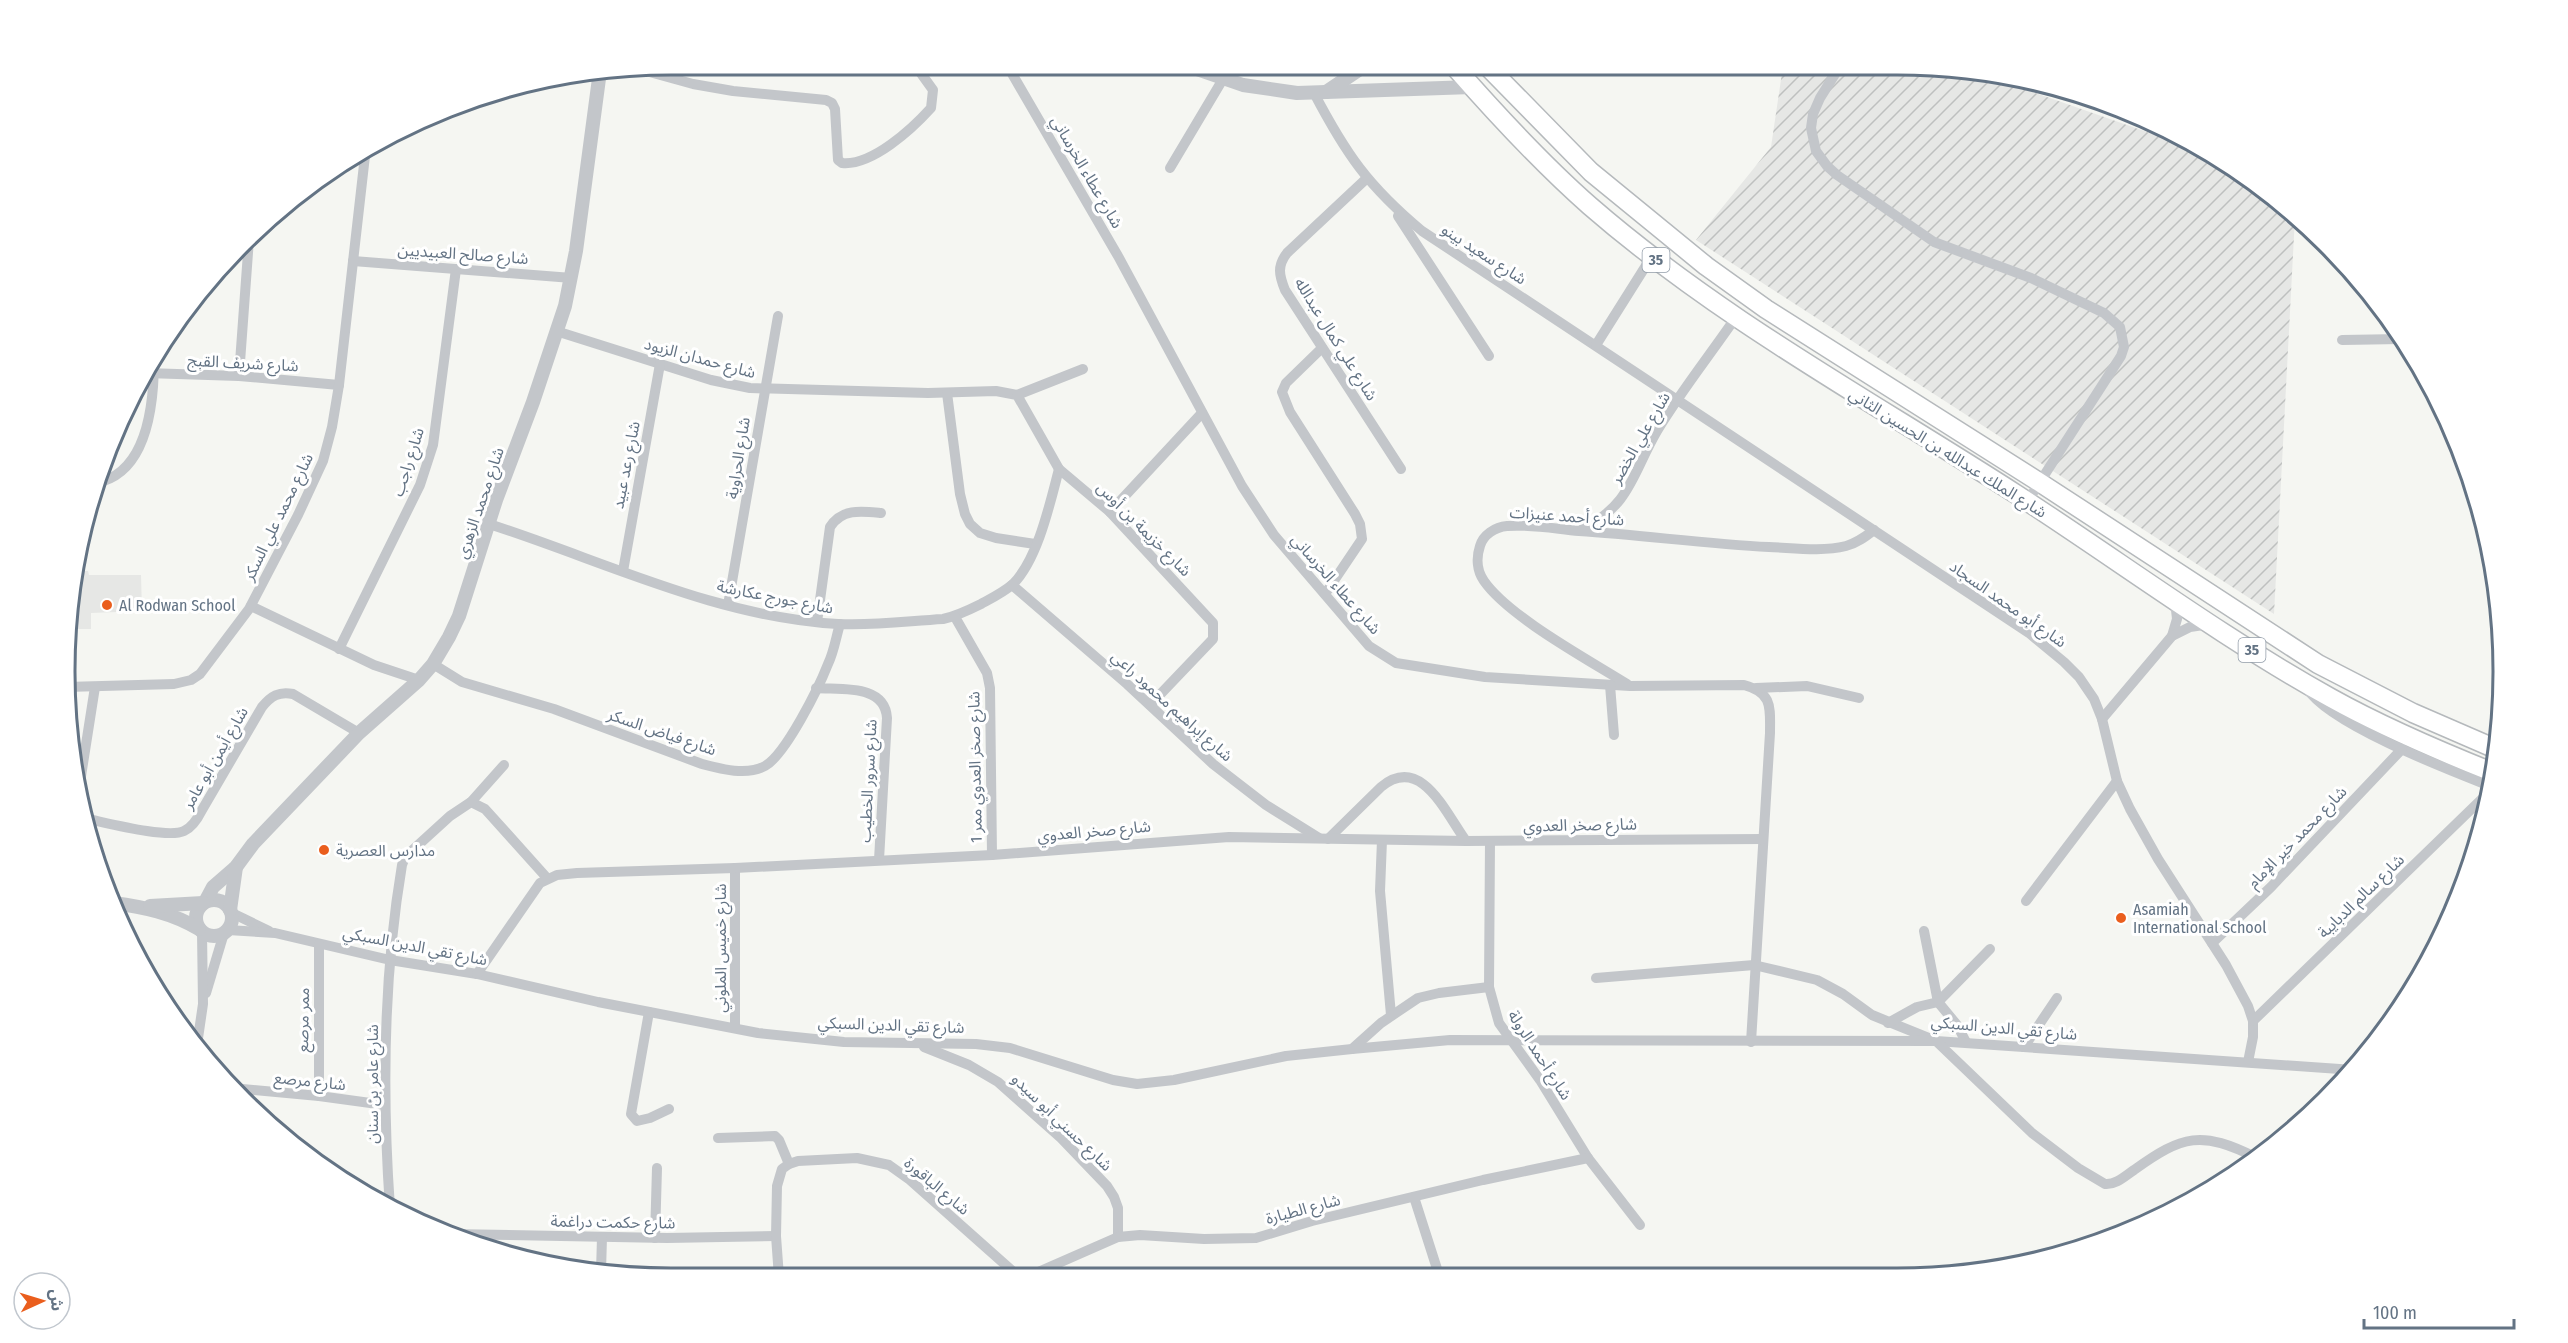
<svg xmlns="http://www.w3.org/2000/svg" width="2568" height="1343" font-family="'Fira Sans Condensed','Noto Sans Arabic',sans-serif">
<defs>
<pattern id="industrial-furrows" width="10" height="10" patternUnits="userSpaceOnUse" patternTransform="scale(1.5)"><rect width="10" height="10" fill="#e6e7e5"/><path d="M-1 1l2-2M0 10L10 0M9 11l2-2" fill="none" stroke="#bec0bf"/></pattern>
</defs>
<rect width="100%" height="100%" fill="#f5f6f2"/>
<path fill="#e6e7e5" d="M76 571H88L89 575H141L142 611 91 613V629H72L71 599Z"/>
<path fill="url(#industrial-furrows)" d="M1783 66H1936L1978 73 2207 153 2266 190 2295 217 2274 614 1696 240 1771 147Z"/>
<g fill="none" stroke-linecap="round" stroke-linejoin="round">
<defs>
<g id="trunk">
<path d="M1453 65C1496 114 1541 163 1590 206 1720 319 1872 401 2016 494 2121 562 2221 637 2331 698 2383 727 2437 750 2492 772"/>
<path d="M1486 65 1591 172 1706 266 1766 309 2039 482 2318 664 2413 713 2496 749"/>
</g>
</defs>
<use href="#trunk" stroke="#b5b9bc" stroke-width="21"/>
<g stroke="#c3c6ca" stroke-width="10">
<path d="M1007 65 1118 256 1242 486 1274 535 1369 646 1396 663 1485 677 1630 686 1744 685C1773 693 1770 707 1770 733L1751 1042"/>
<path d="M1840 66 1820 98 1813 114 1811 128 1816 151 1827 166 1837 175 1934 242 2031 278 2104 313 2120 327 2124 347 2121 356 2027 502"/>
<path d="M635 68 693 84 733 91 826 100 832 103 835 109 838 160 842 163C872 166 912 129 931 108L933 90 915 65"/>
<path d="M1314 93C1346 154 1368 186 1422 231L2029 633 2064 662 2079 677 2094 699 2102 719 2117 781 2130 809 2158 859 2226 965 2248 1006 2253 1021V1037L2248 1062"/>
<path d="M1170 168 1223 79"/>
<path d="M1366 179 1287 253C1277 266 1279 275 1285 290L1401 469"/>
<path d="M1398 216 1489 356"/>
<path d="M353 261 572 278"/>
<path d="M556 331 711 380 750 388 928 393 996 391 1017 395 1059 469 1110 512 1213 623V639L1150 705"/>
<path d="M2342 340 2401 339"/>
<path d="M1596 345 1652 256"/>
<path d="M1322 348 1286 383 1282 392 1290 412 1355 514 1360 524 1362 539 1325 594"/>
<path d="M146 373 239 376 339 385"/>
<path d="M239 376 249 239"/>
<path d="M947 393 960 494 965 514 970 524 980 533 996 538 1035 544"/>
<path d="M1017 395 1083 369"/>
<path d="M96 483C148 473 154 403 154 359"/>
<path d="M1110 512 1202 413"/>
<path d="M489 524C604 561 716 617 838 624 873 626 908 621 943 619 957 616 969 610 981 604 992 598 1004 592 1013 584 1038 559 1050 503 1059 469"/>
<path d="M1581 530C1631 505 1632 474 1657 431 1681 391 1710 355 1736 317"/>
<path d="M623 571 660 364"/>
<path d="M1012 585 1127 684 1213 764 1266 805 1319 838"/>
<path d="M728 605 778 316"/>
<path d="M251 606 374 665 419 680"/>
<path d="M955 617 987 673 990 688 992 855"/>
<path d="M817 622 830 527C842 508 862 511 881 513"/>
<path d="M2172 636 2177 619 2175 601"/>
<path d="M339 649 420 485 433 445 456 269"/>
<path d="M433 664 462 682 554 709 702 764C721 769 747 776 765 766 786 754 819 687 828 664 834 652 836 637 840 624"/>
<path d="M1627 684C1589 660 1509 617 1484 581 1477 571 1476 558 1480 546 1483 535 1495 527 1507 526 1531 524 1556 529 1579 531 1643 535 1706 544 1769 547 1794 548 1822 552 1846 546 1857 543 1865 537 1874 530"/>
<path d="M1610 685 1614 735"/>
<path d="M66 687 174 684 191 680 200 674 249 609 298 515 323 461 332 427 339 385 366 147"/>
<path d="M816 688C842 690 885 684 887 718L879 860"/>
<path d="M1756 688 1807 686 1859 698"/>
<path d="M2307 688C2327 723 2449 770 2490 786"/>
<path d="M2102 719 2172 636 2190 627 2210 624"/>
<path d="M79 789 95 687"/>
<path d="M471 802 485 809 547 878"/>
<path d="M83 818C104 822 167 839 184 831 193 827 198 818 202 810L262 707C271 696 279 691 293 694L359 733"/>
<path d="M1328 839 1381 787C1421 754 1445 812 1466 841"/>
<path d="M1382 840 1380 891 1391 1015"/>
<path d="M1490 841 1489 987 1499 1023 1540 1080 1588 1158 1640 1225"/>
<path d="M735 868V1028"/>
<path d="M2026 901 2117 781"/>
<path d="M232 913 269 931"/>
<path d="M228 930 275 933 390 960 477 974 598 1002 758 1033 844 1042 976 1044 1010 1048 1113 1080 1137 1084 1174 1080 1286 1056 1352 1049 1381 1023 1418 998 1439 993 1489 987"/>
<path d="M1924 931 1938 1002 1957 1025 1966 1042"/>
<path d="M2212 943 2271 887 2402 749"/>
<path d="M477 974 540 883 557 875 577 873 735 868 992 855 1229 837 1466 841 1763 839"/>
<path d="M1596 978 1754 965 1817 980 1843 994 1872 1015 1936 1041 2354 1070"/>
<path d="M206 993 224 933"/>
<path d="M649 1012 631 1114 637 1121 650 1118 669 1109"/>
<path d="M2253 1021 2489 792"/>
<path d="M1888 1023 1917 1007 1938 1002 1990 949"/>
<path d="M197 1045 203 1004 202 932"/>
<path d="M924 1047 969 1065 998 1082 1061 1138 1107 1186 1114 1197 1118 1208V1237"/>
<path d="M2024 1047 2057 998"/>
<path d="M1352 1049 1450 1040 1936 1041 2032 1133 2078 1168 2105 1184C2116 1185 2125 1176 2134 1170 2183 1135 2201 1130 2257 1158"/>
<path d="M232 1088 319 1096 385 1105"/>
<path d="M319 1096V944"/>
<path d="M718 1138 775 1136 779 1140 789 1164"/>
<path d="M1414 1197 1439 1275"/>
<path d="M390 1208C382 1094 383 978 402 865L405 857 450 816 471 802 504 765"/>
<path d="M450 1234 667 1238 776 1236"/>
<path d="M655 1238 657 1168"/>
<path d="M601 1272 602 1237"/>
<path d="M1029 1276 1118 1237 1140 1235 1204 1239 1256 1238 1312 1221 1483 1180 1588 1158"/>
<path d="M779 1277 776 1236 777 1186 782 1169 789 1164 798 1161 857 1158 889 1165 910 1180 1018 1276"/>
</g>
<g stroke="#c3c6ca" stroke-width="14">
<path d="M1185 65 1243 85 1297 93 1472 87"/>
<path d="M1326 92 1366 65"/>
<circle cx="214" cy="918" r="18"/>
<path d="M205 902 213 887 236 867 253 844 359 733 419 680 433 664 449 637 459 616 496 500 533 402 565 306 576 251 600 71"/>
<path d="M113 903C144 907 172 913 199 929"/>
<path d="M150 906 203 903"/>
<path d="M230 910 236 867"/>
</g>
<use href="#trunk" stroke="#fff" stroke-width="18"/>
</g>
<g fill="#ea5e1d" stroke="#fff" stroke-width="2">
<circle cx="107" cy="605" r="6"/>
<circle cx="324" cy="850" r="6"/>
<circle cx="2121" cy="918" r="6"/>
</g>
<g text-anchor="middle" dominant-baseline="central" stroke-width="6" stroke-linejoin="round" paint-order="stroke">
<g fill="#fff" stroke="#929da9" stroke-width="1.5">
<rect x="1642.5" y="248" width="27" height="24" rx="4.5"/>
<rect x="2238.5" y="638" width="27" height="24" rx="4.5"/>
</g>
<g font-size="15" font-weight="bold" fill="#637384">
<text x="1656" y="260">35</text>
<text x="2252" y="650">35</text>
</g>
<g font-size="16" fill="#637384" stroke="#fff">
<text transform="translate(1087 172) rotate(60)">شارع عطاء الخرساني</text>
<text transform="translate(463 254) rotate(4)">شارع صالح العبيديين</text>
<text transform="translate(1484 254) rotate(33)">شارع سعيد بينو</text>
<text transform="translate(1336 339) rotate(58)">شارع علي كمال عبدالله</text>
<text transform="translate(700 358) rotate(15)">شارع حمدان الزيود</text>
<text transform="translate(243 363) rotate(3)">شارع شريف القبج</text>
<text transform="translate(1640 438) rotate(-60)">شارع علي الخضر</text>
<text transform="translate(1948 453) rotate(32)">شارع الملك عبدالله بن الحسين الثاني</text>
<text transform="translate(738 458) rotate(-81)">شارع الحراوية</text>
<text transform="translate(408 462) rotate(-72)">شارع راجب</text>
<text transform="translate(626 465) rotate(-79)">شارع رعد عبيد</text>
<text transform="translate(480 503) rotate(-71)">شارع محمد الزهري</text>
<text transform="translate(1567 516) rotate(4)">شارع أحمد عنيزات</text>
<text transform="translate(278 517) rotate(-64)">شارع محمد علي السكر</text>
<text transform="translate(1144 529) rotate(45)">شارع خزيمة بن أوس</text>
<text transform="translate(1336 584) rotate(49)">شارع عطاء الخرساني</text>
<text transform="translate(775 597) rotate(11)">شارع جورج عكارشة</text>
<text transform="translate(2008 604) rotate(35)">شارع أبو محمد السجاد</text>
<text transform="translate(1172 706) rotate(42)">شارع إبراهيم محمود راعي</text>
<text transform="translate(662 732) rotate(19)">شارع فياض السكر</text>
<text transform="translate(215 758) rotate(-60)">شارع أيمن أبو عامر</text>
<text transform="translate(975 767) rotate(-91)">شارع صخر العدوي ممر 1</text>
<text transform="translate(868 781) rotate(-87)">شارع سرور الخطيب</text>
<text transform="translate(1580 825) rotate(-1)">شارع صخر العدوي</text>
<text transform="translate(1094 831) rotate(-5)">شارع صخر العدوي</text>
<text transform="translate(2297 837) rotate(-46)">شارع محمد خير الإمام</text>
<text transform="translate(2361 896) rotate(-44)">شارع سالم الدبايبة</text>
<text transform="translate(415 946) rotate(11)">شارع تقي الدين السبكي</text>
<text transform="translate(720 948) rotate(-90)">شارع خميس الملوني</text>
<text transform="translate(303 1020) rotate(-89)">ممر مرصع</text>
<text transform="translate(891 1025) rotate(2)">شارع تقي الدين السبكي</text>
<text transform="translate(2004 1028) rotate(5)">شارع تقي الدين السبكي</text>
<text transform="translate(1540 1055) rotate(57)">شارع أحمد الرولة</text>
<text transform="translate(310 1081) rotate(6)">شارع مرصع</text>
<text transform="translate(372 1084) rotate(-90)">شارع عامر بن سنان</text>
<text transform="translate(1062 1122) rotate(44)">شارع حسني أبو سيدو</text>
<text transform="translate(937 1186) rotate(40)">شارع الباقورة</text>
<text transform="translate(1303 1209) rotate(-15)">شارع الطيارة</text>
<text transform="translate(613 1222) rotate(1)">شارع حكمت دراغمة</text>
</g>
<g font-size="16" fill="#637384" stroke="#fff" text-anchor="start">
<text x="119" y="605">Al Rodwan School</text>
<text x="336" y="850">مدارس العصرية</text>
<text x="2133" y="909">Asamiah<tspan x="2133" dy="18">International School</tspan></text>
</g>
</g>
<path d="M0 0H2568V1343H0ZM671 75H1897A596 596 0 0 1 2493 671V672A596 596 0 0 1 1897 1268H671A596 596 0 0 1 75 672V671A596 596 0 0 1 671 75Z" fill="#fff" fill-rule="evenodd"/>
<path fill="none" stroke="#637384" stroke-width="3" d="M671 75H1897A596 596 0 0 1 2493 671V672A596 596 0 0 1 1897 1268H671A596 596 0 0 1 75 672V671A596 596 0 0 1 671 75Z"/>
<g transform="translate(42 1301) rotate(86)"><circle r="28" fill="#ffffff" stroke="#c1c7ce" stroke-width="1.5"/>
<path d="M0-4.5L10 22L0 15L-10 22Z" fill="#ea5e1d"/>
<text y="-9" font-size="16" font-weight="bold" text-anchor="middle" fill="#637384">ش</text>
</g>
<path d="M2364 1319v9h150v-9" fill="none" stroke="#637384" stroke-width="3"/>
<text x="2373" y="1319" font-size="18" fill="#637384" stroke="#ffffff" stroke-width="4.5" paint-order="stroke">100 m</text>
</svg>
